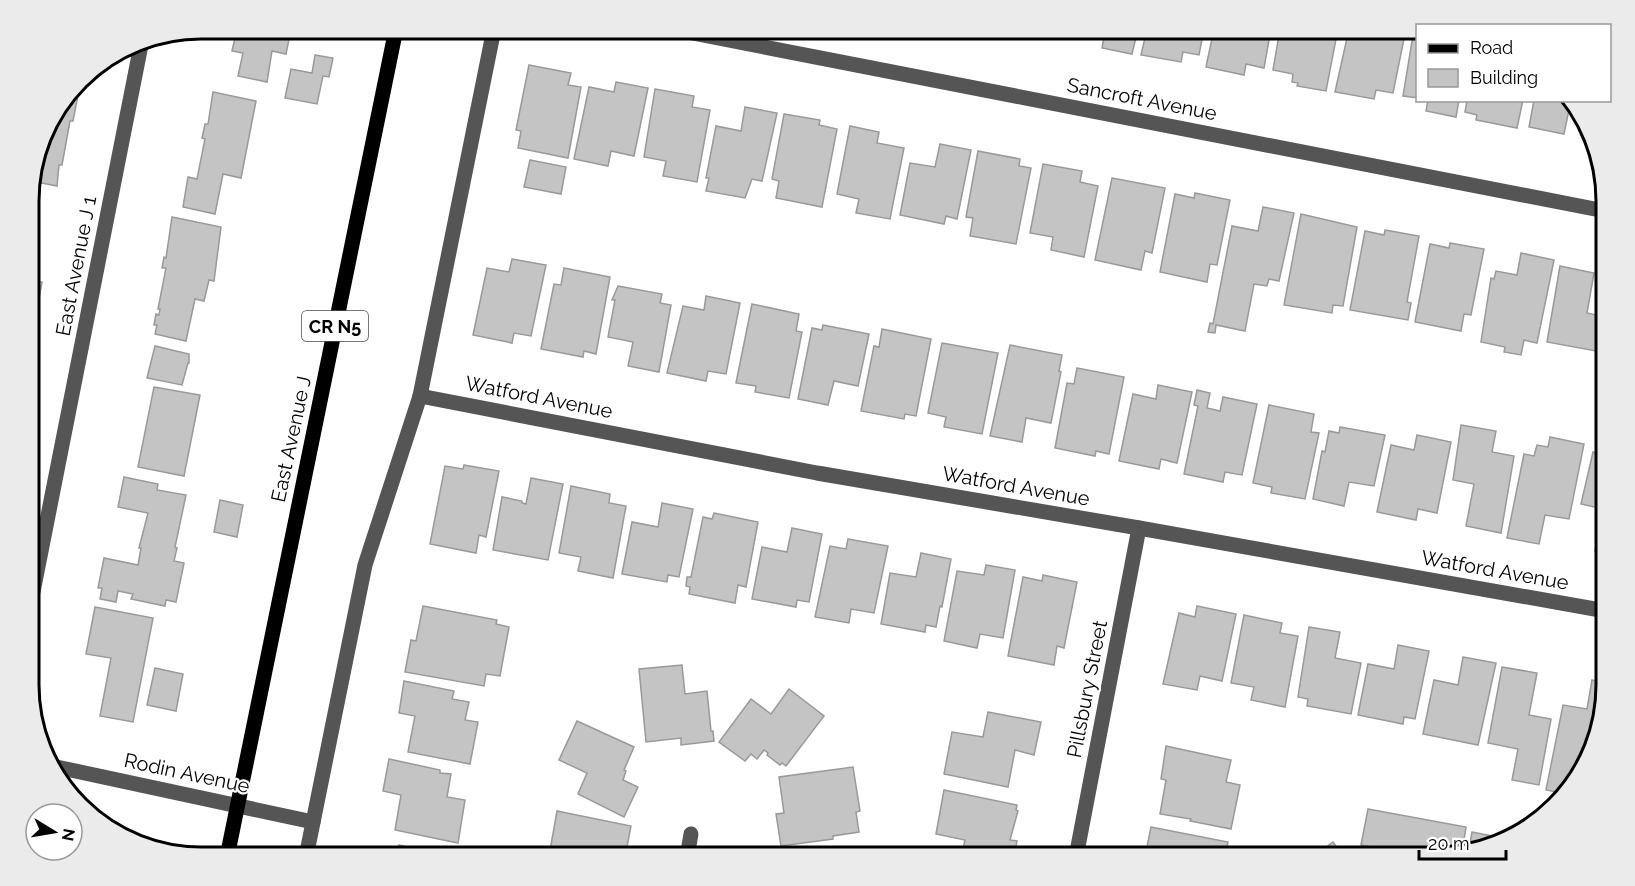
<svg xmlns="http://www.w3.org/2000/svg" width="1635" height="886" font-family="Raleway,sans-serif">
<rect width="100%" height="100%" fill="#fff"/>
<g fill="#c4c4c4" stroke="#999" stroke-width="1.5">
<path d="M237 29H291L286 54 272 51 267 82 238 76 243 53 232 51Z"/>
<path d="M1012 29H1067L1065 37 1047 33 1046 38 1011 31Z"/>
<path d="M1079 29H1138L1132 54 1102 48 1104 37 1079 32Z"/>
<path d="M1147 29H1204L1199 55 1183 52 1181 62 1141 55Z"/>
<path d="M1214 29H1271L1264 68 1246 64 1244 75 1206 67Z"/>
<path d="M1280 29H1338L1326 91 1297 86 1298 83 1292 82 1293 74 1273 70Z"/>
<path d="M1349 29H1406L1393 93 1376 90 1374 99 1335 92Z"/>
<path d="M1414 29H1418V98L1403 96Z"/>
<path d="M315 55 333 58 329 77 323 76 317 104 285 98 291 69 312 73Z"/>
<path d="M529 65 571 73 568 85 581 87 568 158 518 148 521 131 516 130Z"/>
<path d="M616 82 648 88 634 156 611 151 608 166 574 159 589 87 614 92Z"/>
<path d="M78 83 77 89 79 90 73 121H70L62 165H59L57 186 31 181 46 125Z"/>
<path d="M655 89 694 96 692 107 710 110 697 182 663 176 666 161 644 157Z"/>
<path d="M213 92 256 101 241 178 223 174 215 214 183 207 188 177 197 179 205 139 202 138 205 124H208Z"/>
<path d="M1428 100H1459L1456 117 1426 111Z"/>
<path d="M1467 100H1523L1517 128 1476 120 1477 115 1465 112Z"/>
<path d="M1534 100H1571L1564 134 1529 127Z"/>
<path d="M745 107 777 113 762 181 752 179 745 198 706 191 709 178H706L716 126 741 131Z"/>
<path d="M784 114 820 120 819 125 837 129 822 207 776 198 779 181 772 179Z"/>
<path d="M850 126 879 132 877 143 904 148 890 219 856 213 859 199 837 194Z"/>
<path d="M940 144 971 150 957 219 946 216 944 224 900 215 910 163 935 167Z"/>
<path d="M978 151 1020 159 1019 166 1031 168 1016 244 970 236 973 218 966 217Z"/>
<path d="M530 160 566 167 561 194 524 187Z"/>
<path d="M1043 164 1082 171 1080 182 1098 186 1084 257 1051 250 1053 237 1030 233Z"/>
<path d="M1112 178 1165 188 1152 253 1145 251 1141 270 1095 260Z"/>
<path d="M1195 193 1230 200 1217 265 1210 264 1207 282 1160 272 1175 194 1194 198Z"/>
<path d="M1263 207 1294 213 1279 281 1269 279 1267 286 1254 284 1245 331 1216 325 1215 333 1208 332 1210 323 1213 324 1232 226 1258 231Z"/>
<path d="M1301 214 1357 227 1343 306 1333 305 1332 313 1284 305Z"/>
<path d="M172 217 221 227 214 281 209 280 204 301 195 299 186 341 155 334 157 325H154L156 314 159 315 160 309H158L166 268H162L164 257 166 258Z"/>
<path d="M1385 230 1419 236 1407 302 1411 303 1408 320 1350 310 1365 231 1384 235Z"/>
<path d="M1450 243 1484 249 1471 315 1464 314 1461 331 1415 322 1430 244 1449 248Z"/>
<path d="M1521 253 1554 260 1537 343 1524 340 1521 355 1504 352 1505 347 1481 342 1491 278 1494 279 1496 271 1517 275Z"/>
<path d="M512 259 546 265 531 336 514 333 512 343 473 335 487 268 509 272Z"/>
<path d="M1560 266 1594 273 1587 313 1605 317V331L1601 352 1547 342Z"/>
<path d="M564 268 610 277 596 354 584 351 583 357 541 349 554 284 561 285Z"/>
<path d="M29 280 42 282 36 315 29 314Z"/>
<path d="M618 286 662 294 660 303 671 305 659 372 628 366 633 342 608 337 615 300H612Z"/>
<path d="M706 296 740 303 726 374 708 371 706 381 667 373 683 306 704 310Z"/>
<path d="M752 304 799 314 796 331 802 332 789 398 755 392 756 386 736 383Z"/>
<path d="M823 325 869 334 858 386 834 381 828 405 798 399 812 328 822 330Z"/>
<path d="M882 329 931 339 916 416 905 414 904 419 861 411 874 346 879 347Z"/>
<path d="M942 343 998 353 982 434 944 427 946 417 928 413Z"/>
<path d="M1010 345 1062 355 1059 371 1061 372 1051 423 1026 418 1022 442 990 436Z"/>
<path d="M155 346 189 354V363H188L182 385 147 378Z"/>
<path d="M1077 368 1124 377 1109 454 1096 451 1095 456 1055 448 1067 383 1074 384Z"/>
<path d="M1158 385 1192 392 1177 463 1161 459 1159 469 1119 461 1133 394 1156 399Z"/>
<path d="M154 387 200 395 184 476 138 467Z"/>
<path d="M1197 390 1210 393 1207 408 1220 411 1223 397 1257 404 1242 475 1225 472 1223 482 1184 474 1198 406 1194 405Z"/>
<path d="M1269 405 1314 414 1311 432 1319 433 1305 499 1271 493 1272 487 1253 483Z"/>
<path d="M1461 425 1496 431 1492 452 1514 456 1501 533 1466 526 1474 484 1453 480Z"/>
<path d="M1340 427 1385 435 1374 486 1349 482 1344 506 1313 499 1322 451 1325 452 1329 431 1339 433Z"/>
<path d="M1417 435 1451 442 1437 513 1418 509 1416 520 1377 512 1391 445 1414 450Z"/>
<path d="M1550 437 1584 444 1569 519 1545 515 1539 544 1507 538 1524 454 1534 456 1537 445 1548 447Z"/>
<path d="M1593 452 1606 455V553L1595 551 1603 509 1581 504Z"/>
<path d="M464 465 499 471 486 537 479 535 476 553 430 544 445 466 463 469Z"/>
<path d="M124 477 158 484 157 490 186 495 175 547 177 548 174 561 184 563 176 602 166 600 165 606 131 599 133 594 118 591 116 602 100 599 102 588H98L104 558 138 565 141 548H139L148 513 118 507Z"/>
<path d="M531 478 563 484 548 560 493 550 502 497 522 501V503L526 504Z"/>
<path d="M571 486 610 494 609 503 626 506 613 578 578 571 581 557 559 553Z"/>
<path d="M220 500 243 505 237 537 214 532Z"/>
<path d="M662 503 693 509 679 577 668 575 667 582 622 574 632 522 658 527Z"/>
<path d="M714 513 758 522 746 587 738 585 735 603 689 594 690 587 686 586 687 577H691L703 517 712 519Z"/>
<path d="M792 528 822 534 809 602 797 600 796 607 752 599 762 547 787 552Z"/>
<path d="M848 539 888 546 874 613 851 609 849 623 815 617 830 546 846 549Z"/>
<path d="M921 553 951 559 942 607 940 606 936 627 926 625 925 632 881 624 890 573 916 577Z"/>
<path d="M986 565 1015 570 1003 638 980 634 977 648 944 641 957 571 984 575Z"/>
<path d="M1043 575 1077 582 1064 648 1057 646 1054 665 1008 656 1023 577 1042 581Z"/>
<path d="M423 606 497 620 496 624 509 627 500 676 486 674 484 686 405 672 411 640 416 641Z"/>
<path d="M1197 606 1236 614 1222 681 1200 676 1197 690 1163 684 1179 613 1195 617Z"/>
<path d="M95 607 153 618 133 722 100 716 111 658 86 654Z"/>
<path d="M1244 615 1282 623 1280 633 1298 636 1285 707 1251 700 1254 687 1231 683Z"/>
<path d="M1309 627 1340 632 1335 658 1361 663 1351 714 1307 706 1308 699 1298 697Z"/>
<path d="M1398 645 1429 651 1415 719 1404 717 1403 724 1358 715 1368 664 1394 669Z"/>
<path d="M1463 657 1496 663 1478 745 1423 734 1434 680 1458 685Z"/>
<path d="M682 665 685 694 707 691 711 731H713L714 741 681 745V738L646 742 639 669Z"/>
<path d="M1502 667 1537 673 1529 715 1551 719 1539 785 1512 780 1518 749 1488 743Z"/>
<path d="M155 668 183 674 176 711 147 705Z"/>
<path d="M1592 680 1606 683V686L1589 762 1561 793 1546 790 1563 705 1587 709Z"/>
<path d="M404 681 454 691 452 699 469 702 465 720 478 722 470 764 408 752 415 716 399 713Z"/>
<path d="M789 689 824 716 786 766 782 763 780 765 767 755 768 753 764 750 757 759 751 754 745 761 719 742 751 699 771 714Z"/>
<path d="M988 712 1041 722 1034 755 1015 750 1008 787 944 774 952 732 983 737Z"/>
<path d="M577 721 634 747 624 770 626 771 623 780 638 787 624 817 578 794 587 773 559 760Z"/>
<path d="M1166 746 1231 760 1226 782 1240 785 1231 829 1190 821 1191 819 1160 814 1166 780 1161 779Z"/>
<path d="M389 759 440 770V773L451 774 447 797 465 800 458 843 395 830 401 795 383 791Z"/>
<path d="M853 767 860 811 856 812 859 832 833 836V839L781 846 776 814 784 813 779 777Z"/>
<path d="M944 790 1017 805 1016 810 1018 811 1010 840 1017 841 1014 857H961L965 840 936 834Z"/>
<path d="M1368 809 1466 827 1462 852 1445 857 1414 855V857H1387L1382 855 1383 849 1361 845Z"/>
<path d="M557 811 631 826 625 857H550L549 856Z"/>
<path d="M1151 827 1228 842 1225 857H1145Z"/>
<path d="M1472 832 1502 838 1469 849Z"/>
<path d="M1333 842 1340 852 1346 848 1347 850 1350 848 1356 857H1312Z"/>
<path d="M399 845 450 856 449 857H388L389 850 394 851 395 847 398 848Z"/>
</g>
<g fill="none" stroke-linecap="round" stroke-linejoin="round">
<g stroke="#555" stroke-width="15">
<path d="M672 29 1605 211"/>
<path d="M420 396 817 473 1139 528 1606 611"/>
<path d="M30 607 142 40"/>
<path d="M52 766 313 822"/>
<path d="M306 857 365 565 420 396 494 29"/>
<path d="M687 857 691 834"/>
<path d="M1076 857 1139 528"/>
</g>
<path stroke="#000" stroke-width="15" d="M227 857 396 29"/>
</g>
<g text-anchor="middle" dominant-baseline="central" stroke-width="4.5" stroke-linejoin="round" paint-order="stroke">
<rect fill="#fff" stroke="#4c4c4c" stroke-width="1.5" x="302" y="311" width="66" height="30" rx="4.5"/>
<g font-size="18" font-weight="bold" fill="#000">
<text x="335" y="326">CR N5</text>
</g>
<g font-size="20" fill="#000" stroke="#fff">
<text transform="translate(1142 99) rotate(11)">Sancroft Avenue</text>
<text transform="translate(76 266) rotate(-79)">East Avenue J 1</text>
<text transform="translate(539 397) rotate(11)">Watford Avenue</text>
<text transform="translate(291 439) rotate(-78)">East Avenue J</text>
<text transform="translate(1016 486) rotate(10)">Watford Avenue</text>
<text transform="translate(1495 570) rotate(10)">Watford Avenue</text>
<text transform="translate(1087 689) rotate(-79)">Pillsbury Street</text>
<text transform="translate(187 773) rotate(12)">Rodin Avenue</text>
</g>
</g>
<path d="M0 0H1635V886H0ZM201 39H1434A162 162 0 0 1 1596 201V685A162 162 0 0 1 1434 847H201A162 162 0 0 1 39 685V201A162 162 0 0 1 201 39Z" fill="#ebebeb" fill-rule="evenodd"/>
<path fill="none" stroke="#000" stroke-width="3" d="M201 39H1434A162 162 0 0 1 1596 201V685A162 162 0 0 1 1434 847H201A162 162 0 0 1 39 685V201A162 162 0 0 1 201 39Z"/>
<rect x="1416" y="24" width="195" height="78" fill="#ffffff" stroke="#999999" stroke-width="1.5"/>
<rect x="1428" y="44" width="30" height="9" fill="#000000" stroke="#999999" stroke-width="1.5"/>
<text x="1470" y="54" font-size="18" fill="#000000">Road</text>
<rect x="1428" y="69" width="30" height="18" fill="#c4c4c4" stroke="#999999" stroke-width="1.5"/>
<text x="1470" y="84" font-size="18" fill="#000000">Building</text>
<g transform="translate(54 832) rotate(101)"><circle r="28" fill="#ffffff" stroke="#999999" stroke-width="1.5"/>
<path d="M0-4.5L10 22L0 15L-10 22Z" fill="#000000"/>
<text y="-9" font-size="16" font-weight="bold" text-anchor="middle" fill="#000000">N</text>
</g>
<path d="M1419 850v9h87v-9" fill="none" stroke="#000000" stroke-width="3"/>
<text x="1428" y="850" font-size="18" fill="#000000" stroke="#ffffff" stroke-width="4.5" paint-order="stroke">20 m</text>
</svg>
